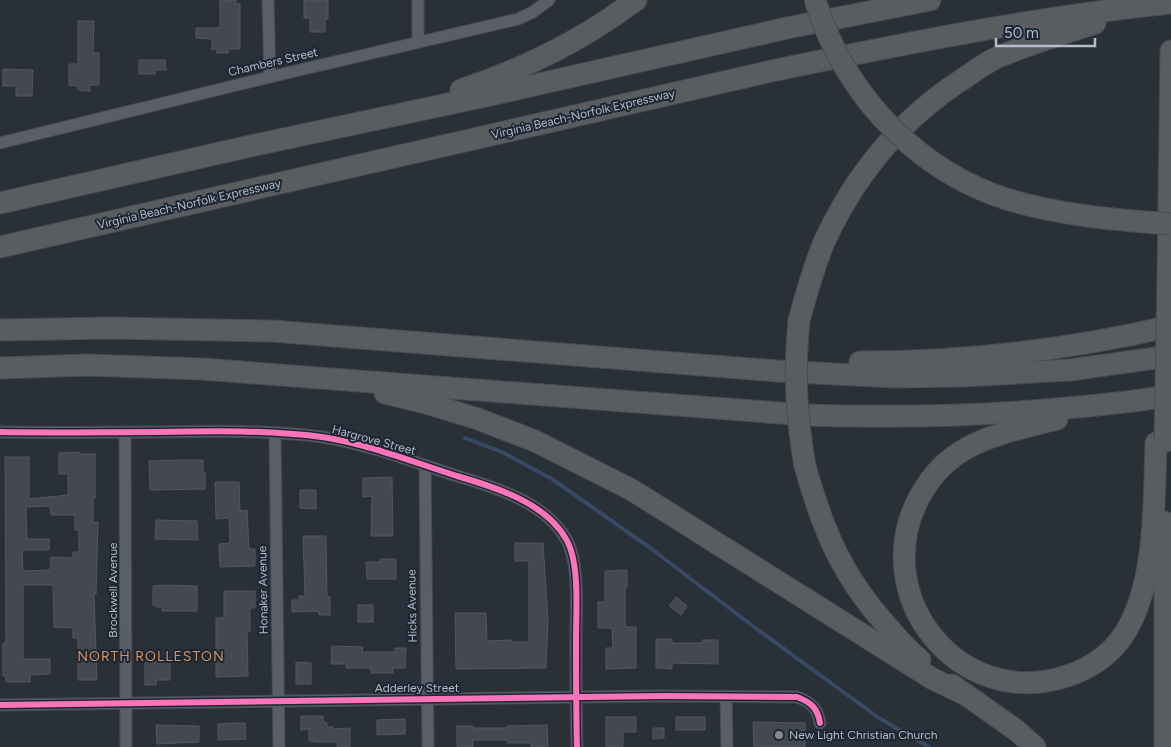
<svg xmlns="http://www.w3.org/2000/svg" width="1171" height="747" font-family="Figtree,sans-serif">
<rect width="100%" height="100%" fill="#2a3038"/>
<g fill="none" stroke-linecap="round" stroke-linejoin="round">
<path stroke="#384963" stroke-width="4" d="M465 438 502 452 552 479 649 547 754 627 879 718 929 747"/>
</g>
<g fill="#444950" stroke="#52575f" fill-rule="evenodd">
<path d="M220 0H236V4H240V49H228V53H217V49L212 50V39L196 38V28H220Z"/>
<path d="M304 0H328V19H325V32H310V18H304Z"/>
<path d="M78 21H94L93 53H99V85H90V91L78 90V86L69 85V64H78Z"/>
<path d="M139 60H165L166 70H155V74H139Z"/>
<path d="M3 69 33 70 32 96H16V86H3Z"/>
<path d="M79 452V454H95V498H93V522H98L96 594H94L97 680H78V638H73V628L54 627 53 585H23V659H50V674L30 675V682H6V676H3V643H6L5 457H29V499L68 495V474H59V453ZM50 506 51 515H75V530H79V552H73V558L51 557 50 570 23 571 22 550H49V539H27L26 507Z"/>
<path d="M183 460H203V472H205V489L150 490 149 461Z"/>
<path d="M392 477 393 536H371L372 496 363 497V478Z"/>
<path d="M215 482H239L240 511 247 510 249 549H255V566L220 567 219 544 230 543 229 518 216 519Z"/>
<path d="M300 490H316V509L300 508Z"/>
<path d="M156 520 197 521 198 540 155 539Z"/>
<path d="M303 536H326L327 597H330V615H319L318 611 292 612V600H299V596H305Z"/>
<path d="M515 543H543L548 619 546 668 456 669 455 613H486L487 641 512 640V642H529V561H515Z"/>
<path d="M380 559H396V579H367L366 562H380Z"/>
<path d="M627 570V587H625V627H636V668L606 669V648H613L612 628H598V602H605V571Z"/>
<path d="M168 585 197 586V611H162V607H156V605H153V586Z"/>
<path d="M224 591H255V608H250V631H247L248 676 216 677V618H224Z"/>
<path d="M676 597 687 606 681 615 669 606Z"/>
<rect x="358" y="605" width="15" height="17"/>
<path d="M656 639H672V643H702V640H718V664L672 663V669L656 668Z"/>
<path d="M332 646 363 647 362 652H395V648H406L405 668H393V673H371V668H346V664H331Z"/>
<path d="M145 662H170V680H156V685H145Z"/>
<path d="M296 662 311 663V684H296Z"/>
<path d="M301 716H323V722L327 723V727H333V729L350 728V747H337V742H314L313 741H309V729L301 730Z"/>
<path d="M606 717H636V732H623V747H606Z"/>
<rect x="676" y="717" width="29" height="13"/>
<path d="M405 719V734L377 735V720Z"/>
<path d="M753 722 805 723V747H754Z"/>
<path d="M233 723H245L246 739 218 740V724Z"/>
<path d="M156 725 199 726V742L157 744Z"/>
<path d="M547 725 548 747H531V743H508L507 740H473V747H457V726H473V728H507V726Z"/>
<path d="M653 728H664V738L653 739Z"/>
</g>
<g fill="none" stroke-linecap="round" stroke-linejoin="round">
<defs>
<g id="minor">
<path d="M268 0 270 77"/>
<path d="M418 0V42"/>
<path d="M0 143 270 77 518 19 533 12 549 0"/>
<path d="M0 432C52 433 105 432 157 432 212 431 267 430 322 437 368 444 413 462 457 476 495 487 546 503 566 539 580 562 576 611 576 638 576 675 576 711 577 747"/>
<path d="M125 432 126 747"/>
<path d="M275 433 279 747"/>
<path d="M425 465 428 747"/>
<path d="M726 696 727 747"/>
<path d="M0 705 663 696 797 697C811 702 818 709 820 723"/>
</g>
<g id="motorway">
<path d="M461 90C526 68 581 41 636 0"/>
<path d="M0 203 246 147 495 94 787 28 930 0"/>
<path d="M0 247 776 70C907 43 1038 17 1171 3"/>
<path d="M1168 281 1171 51"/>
<path d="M799 320C807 293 814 264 826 238 858 170 903 117 966 77 976 70 987 62 998 57 1029 44 1062 34 1095 23"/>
<path d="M0 330 110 328 272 331 777 371 894 377 963 376 1070 370 1171 356"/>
<path d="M860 362C965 362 1069 350 1171 326"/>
<path d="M0 368 87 365 202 369 806 415C930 419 1048 414 1171 396"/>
<path d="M385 393 426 403 478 419 535 441 632 490 933 679 962 693"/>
<path d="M1057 419C1027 427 994 433 967 448 947 459 931 476 920 496 866 595 959 712 1067 676 1095 667 1118 649 1131 622 1156 572 1154 499 1156 443"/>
<path d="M805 466C823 530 842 577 888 627 898 639 908 650 920 660"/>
<path d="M952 685 1016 730 1035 747"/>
<path d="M1165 747V522"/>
</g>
</defs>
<use href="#minor" stroke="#484c53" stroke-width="13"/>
<use href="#motorway" stroke="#474c53" stroke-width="23"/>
<use href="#minor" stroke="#5a5e66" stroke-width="11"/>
<use href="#motorway" stroke="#5a5d60" stroke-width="21"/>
<defs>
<g id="motorway-bridge">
<path d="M815 0C842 87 907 161 992 194 1045 214 1115 220 1171 224"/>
<path d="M799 320C794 372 796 415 805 466"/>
<path d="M1165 442 1168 281"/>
</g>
</defs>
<use href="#motorway-bridge" stroke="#474c53" stroke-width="23" stroke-linecap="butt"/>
<use href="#motorway-bridge" stroke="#5a5d60" stroke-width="21"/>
<defs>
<g id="cycleway">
<path d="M0 432C52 433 105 432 157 432 212 431 267 430 322 437 368 444 413 462 457 476 495 487 546 503 566 539 580 562 576 611 576 638 576 675 576 711 577 747"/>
<path d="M0 705 663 696 797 697C811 702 818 709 820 723"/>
</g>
</defs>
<use href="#cycleway" stroke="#1d2633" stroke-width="9"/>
<use href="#cycleway" stroke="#fb73b8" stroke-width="6"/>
</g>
<circle fill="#848b96" stroke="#1d2633" stroke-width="2" cx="779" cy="735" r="5"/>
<g text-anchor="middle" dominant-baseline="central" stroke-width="4" stroke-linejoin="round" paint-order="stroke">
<g font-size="12" fill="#b4bcc9" stroke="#1d2633">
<text transform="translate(273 62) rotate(-13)">Chambers Street</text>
<text transform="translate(583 114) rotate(-13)">Virginia Beach-Norfolk Expressway</text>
<text transform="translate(189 204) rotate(-13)">Virginia Beach-Norfolk Expressway</text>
<text transform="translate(374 440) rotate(15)">Hargrove Street</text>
<text transform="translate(113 590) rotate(-90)">Brockwell Avenue</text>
<text transform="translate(263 590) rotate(-91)">Honaker Avenue</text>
<text transform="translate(412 606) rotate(-91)">Hicks Avenue</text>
<text x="417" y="688">Adderley Street</text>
</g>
<g font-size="12" fill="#b4bcc9" stroke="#1d2633" text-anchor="start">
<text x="789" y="735">New Light Christian Church</text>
</g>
<g font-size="14" letter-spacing="1" fill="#d59563" stroke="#1d2633">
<text x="151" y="656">NORTH ROLLESTON</text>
</g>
</g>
<path d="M996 38v8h99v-8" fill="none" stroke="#b4bcc9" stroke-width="2.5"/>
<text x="1004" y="38" font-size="15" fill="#b4bcc9" stroke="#1d2633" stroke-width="4" paint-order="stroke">50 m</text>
</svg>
